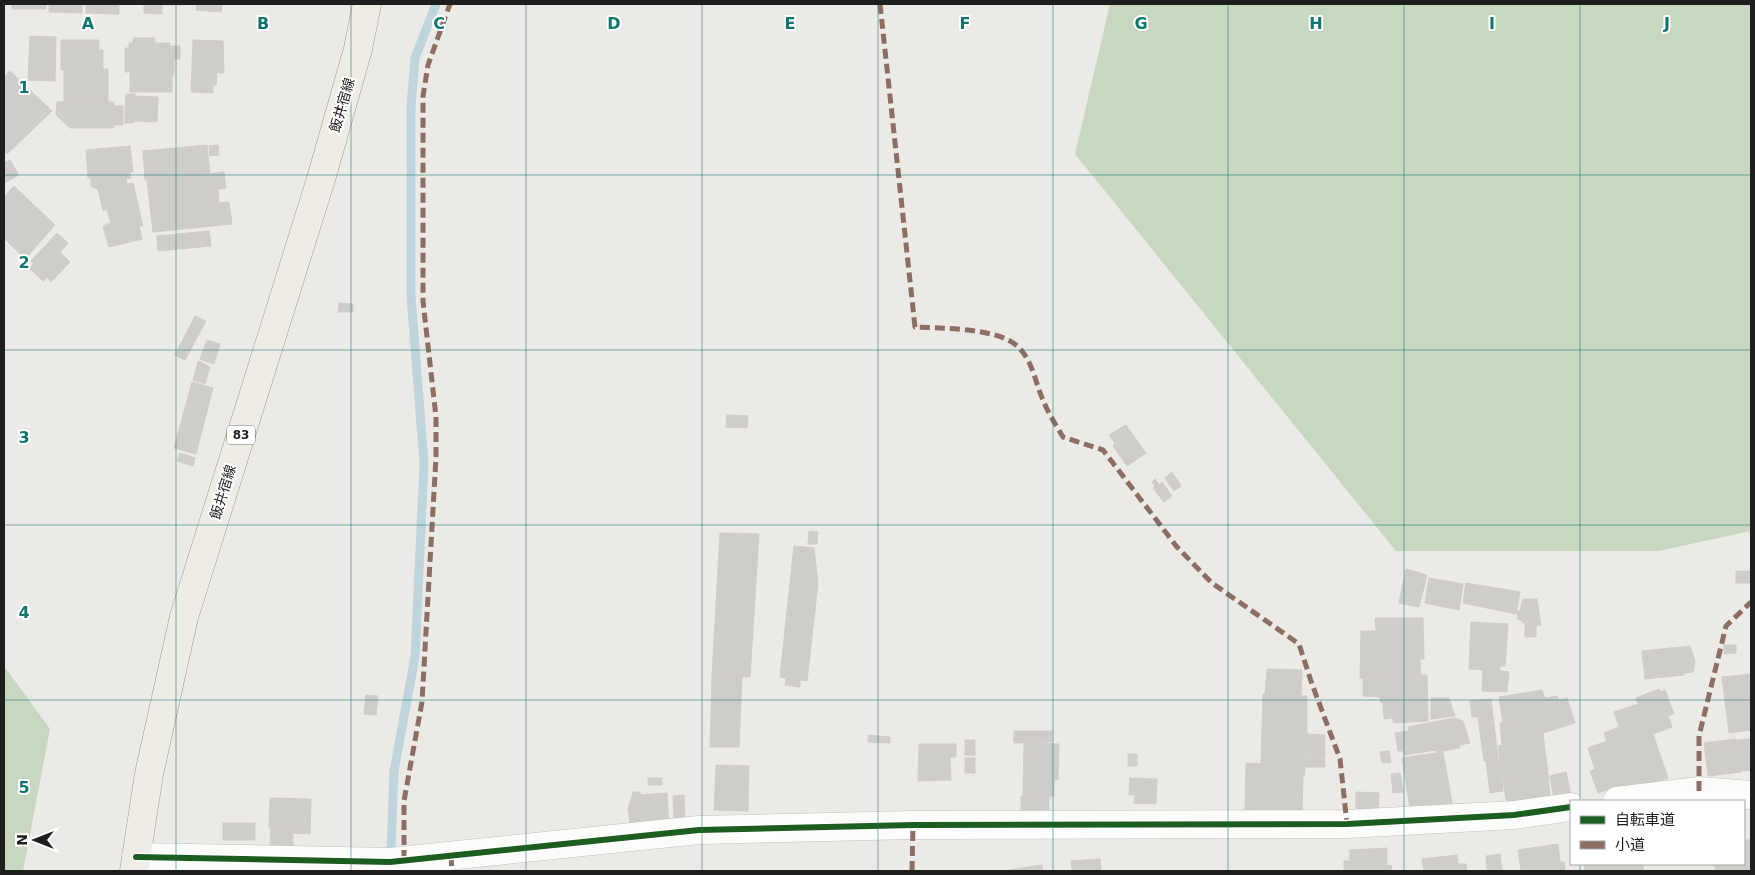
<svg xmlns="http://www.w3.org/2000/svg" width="1755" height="875" font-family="'DejaVu Sans','Noto Sans JP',sans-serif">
<rect width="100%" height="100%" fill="#eceae7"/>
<g fill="#c8d7bf">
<path d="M1110 4H1751V531L1659 551H1396L1075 154Z"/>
<path d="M4 666 50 729 23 871H4Z"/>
</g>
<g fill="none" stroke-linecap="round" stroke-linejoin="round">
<path stroke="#bed5db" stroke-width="9" d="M391 851 394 771 415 657 424 463 411 296V107L415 58 436 4"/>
</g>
<g fill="#cfcdca" stroke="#cfccc9">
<rect x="12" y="4" width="34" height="5"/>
<path d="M49 4H82V13L49 12Z"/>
<path d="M86 4H119V14L86 13Z"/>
<path d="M144 4H162V14L144 13Z"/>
<path d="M197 4H222L221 12 196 10Z"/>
<path d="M30 36 56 37 55 81 28 80Z"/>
<path d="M133 38H155V43H170V46H180V59H174V76H172V92H130V72H125V48H129V43H133Z"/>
<path d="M61 40H99V50H103V69H108V102H64V70H61Z"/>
<path d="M193 40 223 41 224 73H217L216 85H213V93L191 92Z"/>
<path d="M10 71 52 111 7 154 4 151V77Z"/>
<path d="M126 94H135L134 113 125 112Z"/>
<path d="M135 96 158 97 157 122 134 121Z"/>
<path d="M57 102H114V128H70L56 115Z"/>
<rect x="114" y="106" width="9" height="19"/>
<path d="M125 112 134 113V123H125Z"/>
<path d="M207 145 210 173 145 180 143 151Z"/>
<path d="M218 145 219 155 210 156 209 146Z"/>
<path d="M130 146 133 172H130L131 178 126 179 127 184 133 183 143 226H139L142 239 109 247 103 226 111 223 107 209 103 211 98 189 91 187V178H88L86 150Z"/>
<path d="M10 160 19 175 4 183V163Z"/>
<path d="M224 172 226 188 218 189 219 203 211 204 207 174Z"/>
<path d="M207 174 211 204 229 202 232 224 153 232 147 180Z"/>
<path d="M14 186 55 225 25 259 4 238V197Z"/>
<path d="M209 231 211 246 158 251 157 236Z"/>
<path d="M57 233 68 243 60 252 70 262 51 282 47 277 43 281 29 268 34 264 31 261Z"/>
<path d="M339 303 353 304V312H338Z"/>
<path d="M195 316 206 321 185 360 175 355Z"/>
<path d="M207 340 220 344 214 364 200 359Z"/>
<path d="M198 361 210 367 205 384 193 380Z"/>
<path d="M192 382 213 388 196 454 174 448Z"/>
<path d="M727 415 748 416 747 428 726 427Z"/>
<path d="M1126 425 1146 453 1127 466 1113 446 1115 443 1109 435Z"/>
<path d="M180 453 195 458 193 466 177 461Z"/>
<path d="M1172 472 1181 486 1174 491 1165 478Z"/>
<path d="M1155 479 1159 485 1162 482 1172 496 1164 502 1153 488 1155 486 1152 482Z"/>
<path d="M809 531 818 532 817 544H808Z"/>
<path d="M720 533 759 534 750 677 712 676Z"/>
<path d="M794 546 814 548 818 583 807 681 800 680V687L785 685 786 678 780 677Z"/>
<path d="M1406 569 1427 575 1419 607 1399 603Z"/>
<rect x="1736" y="571" width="14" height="12"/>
<path d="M1429 578 1463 584 1459 610 1425 603Z"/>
<path d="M1466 583 1520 592 1516 614 1463 603Z"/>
<path d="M1523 599H1537L1541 625 1536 626V637H1525V622L1522 623V620H1518L1517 611H1520Z"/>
<path d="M1375 618H1423L1424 659H1420L1421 678H1360L1361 631H1376Z"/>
<path d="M1471 622 1508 624 1505 666H1500V671L1509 672 1507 692 1482 691 1483 670 1469 669Z"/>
<path d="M1724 645H1736V653L1724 654Z"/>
<path d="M1690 646 1695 661 1693 672 1684 673V675L1645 679 1642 651Z"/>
<path d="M1267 669 1302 670 1301 696H1307V734L1325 735V759L1305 758V775H1303L1302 815 1245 814 1246 763 1261 764 1263 694H1265Z"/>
<path d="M1751 674V730L1729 733 1722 677Z"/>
<path d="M1421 675H1427L1428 721 1393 723V718L1384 719 1383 702H1380V697L1363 696V679L1421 678Z"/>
<path d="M712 676 742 677 739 747H710Z"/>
<path d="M1659 689 1660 692 1665 690 1674 714 1668 716 1672 727 1653 734 1668 778 1625 794 1621 785 1598 793 1590 771 1595 769 1588 748 1607 741 1604 733 1619 727 1614 712 1638 704 1636 698Z"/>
<path d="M1542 690 1545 698 1557 696 1559 700 1567 698 1575 723 1543 733 1541 718 1503 722 1499 697Z"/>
<path d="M366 695 378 696 376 715 364 714Z"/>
<path d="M1431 698H1449L1455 716 1431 719Z"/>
<path d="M1491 699 1498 758 1484 761 1478 717H1472L1470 701Z"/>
<path d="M1455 718 1460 748 1437 752 1436 750 1404 755 1403 751H1398L1395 733 1409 731 1408 727Z"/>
<path d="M1455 718 1463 721 1470 743 1460 745Z"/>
<path d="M1541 718 1548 773 1503 779 1498 746 1502 745 1500 723Z"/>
<path d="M1014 731H1052V742L1014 743Z"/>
<path d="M868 735 890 737V743L868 742Z"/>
<path d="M1736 739 1737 746 1705 751 1704 743Z"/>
<path d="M1749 739 1751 770 1741 771 1737 740Z"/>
<rect x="965" y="740" width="10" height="15"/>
<path d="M1024 743 1059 744 1058 780H1054V796L1023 795Z"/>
<path d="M919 744H956V757H950L951 780 918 781Z"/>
<path d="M1737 746 1741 772 1708 776 1705 751Z"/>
<path d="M1389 751 1391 762 1382 763 1380 752Z"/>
<path d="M1443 752 1453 808 1411 815 1402 758Z"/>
<rect x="1128" y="754" width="9" height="12"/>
<rect x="965" y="758" width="10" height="15"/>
<path d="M1306 759 1325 760V767H1306Z"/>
<path d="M1500 759 1503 791 1490 793 1486 761Z"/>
<path d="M716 765 749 766 748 811 714 810Z"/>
<path d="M1566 772 1571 796 1554 799 1550 776Z"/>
<path d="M1400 773 1403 792 1393 793 1391 774Z"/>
<path d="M1548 773 1550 797 1507 806 1503 779Z"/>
<rect x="648" y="778" width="14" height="7"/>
<path d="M1130 778 1157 779 1156 804 1134 803 1135 795H1129Z"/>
<path d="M633 792H640L642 828 631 829 628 809Z"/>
<path d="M1356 792 1379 793 1378 814 1356 813Z"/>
<path d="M667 793 669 826 642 828 640 795Z"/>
<path d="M684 795 685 818 674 819 673 796Z"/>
<rect x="1021" y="796" width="28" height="17"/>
<path d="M270 798 311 799 310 834 291 833V827H269Z"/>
<rect x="223" y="823" width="32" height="17"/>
<path d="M271 827H291V833H293V846H270Z"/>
<path d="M1751 839V871H1716L1714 864H1744V841Z"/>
<path d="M1558 844 1560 862H1564L1565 871H1521L1518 850Z"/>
<path d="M1387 848V866L1391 865 1392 871H1344V861H1350V850Z"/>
<path d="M1500 854 1502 871H1487L1486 856Z"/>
<path d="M1457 855 1458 864H1466L1467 871H1424L1422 859Z"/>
<path d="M1100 859 1101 871H1072L1071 861Z"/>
<path d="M1584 864H1642L1644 871H1585Z"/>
<path d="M1042 865 1043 871H1002Z"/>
</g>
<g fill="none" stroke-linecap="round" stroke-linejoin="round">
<defs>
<g id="minor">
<path d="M1617 801 1699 791 1751 795"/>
<path d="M136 857 390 862 699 830 913 825 1347 824 1514 815 1571 807"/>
</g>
<path id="primary" d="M134 871 149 774 184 617 321 179 358 49 367 4"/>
</defs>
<use href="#minor" stroke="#c2c1bf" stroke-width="29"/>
<use href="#primary" stroke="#a09887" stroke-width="29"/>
<use href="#minor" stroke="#fcfcfb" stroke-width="28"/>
<use href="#primary" stroke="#efebe5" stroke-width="28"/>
<g stroke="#8d6e63" stroke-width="5" stroke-dasharray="10 5" stroke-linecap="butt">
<path d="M880 4 915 327C941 328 996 328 1016 345 1032 358 1035 382 1043 400 1048 413 1056 425 1063 437L1103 450 1177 547 1212 583 1299 644 1312 684 1340 759 1347 824"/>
<path d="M1699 791V736L1726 626 1751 602"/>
<path d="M451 856 452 871"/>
<path d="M404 860V801L422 702 436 457V417L423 301V96L428 65 450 4"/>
<path d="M912 871 913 825"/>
</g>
<defs>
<path id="cycleway" d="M136 857 390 862 699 830 913 825 1347 824 1514 815 1571 807"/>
</defs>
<use href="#cycleway" stroke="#fff" stroke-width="9"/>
<use href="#cycleway" stroke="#1b5e20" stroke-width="6"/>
</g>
<path fill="none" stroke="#0f766e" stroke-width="1" stroke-opacity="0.55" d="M176 4V871M351 4V871M526 4V871M702 4V871M878 4V871M1053 4V871M1228 4V871M1404 4V871M1580 4V801M4 175H1751M4 350H1751M4 525H1751M4 700H1751M1580 864V871"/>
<g text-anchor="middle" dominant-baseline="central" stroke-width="4" stroke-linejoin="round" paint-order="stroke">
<rect fill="#fff" stroke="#626262" stroke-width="1" x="227" y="425.5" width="28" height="19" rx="4"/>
<g font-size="12" font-weight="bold" fill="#1e1e1e">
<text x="241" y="435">83</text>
</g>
<g font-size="14" fill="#1e1e1e" stroke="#fff">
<text transform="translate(342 105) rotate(-74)">飯井宿線</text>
<text transform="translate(223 492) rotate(-73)">飯井宿線</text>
</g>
</g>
<g font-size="16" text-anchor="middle" font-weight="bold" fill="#0f766e" stroke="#fff" stroke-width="4" stroke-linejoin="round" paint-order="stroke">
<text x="88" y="29">A</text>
<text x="263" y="29">B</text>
<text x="439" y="29">C</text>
<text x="614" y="29">D</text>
<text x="790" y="29">E</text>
<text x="965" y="29">F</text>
<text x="1141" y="29">G</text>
<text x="1316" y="29">H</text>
<text x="1492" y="29">I</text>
<text x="1667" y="29">J</text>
<text x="24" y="93">1</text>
<text x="24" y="268">2</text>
<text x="24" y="443">3</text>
<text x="24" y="618">4</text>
<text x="24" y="793">5</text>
</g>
<rect width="1755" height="875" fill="none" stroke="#1e1e1e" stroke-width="10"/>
<rect x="1570" y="800" width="175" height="65" fill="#ffffff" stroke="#a5a5a5"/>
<rect x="1580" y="816" width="25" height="8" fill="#1b5e20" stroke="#a5a5a5"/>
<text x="1615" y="825" font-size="15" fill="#1e1e1e">自転車道</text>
<rect x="1580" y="841" width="25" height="8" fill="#8d6e63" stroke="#a5a5a5"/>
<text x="1615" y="850" font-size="15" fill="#1e1e1e">小道</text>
<g transform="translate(35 840) rotate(270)" stroke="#ffffff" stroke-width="4" paint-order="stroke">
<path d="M0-4L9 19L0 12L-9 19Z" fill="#1e1e1e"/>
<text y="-8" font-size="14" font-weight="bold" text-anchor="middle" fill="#1e1e1e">N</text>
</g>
</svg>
